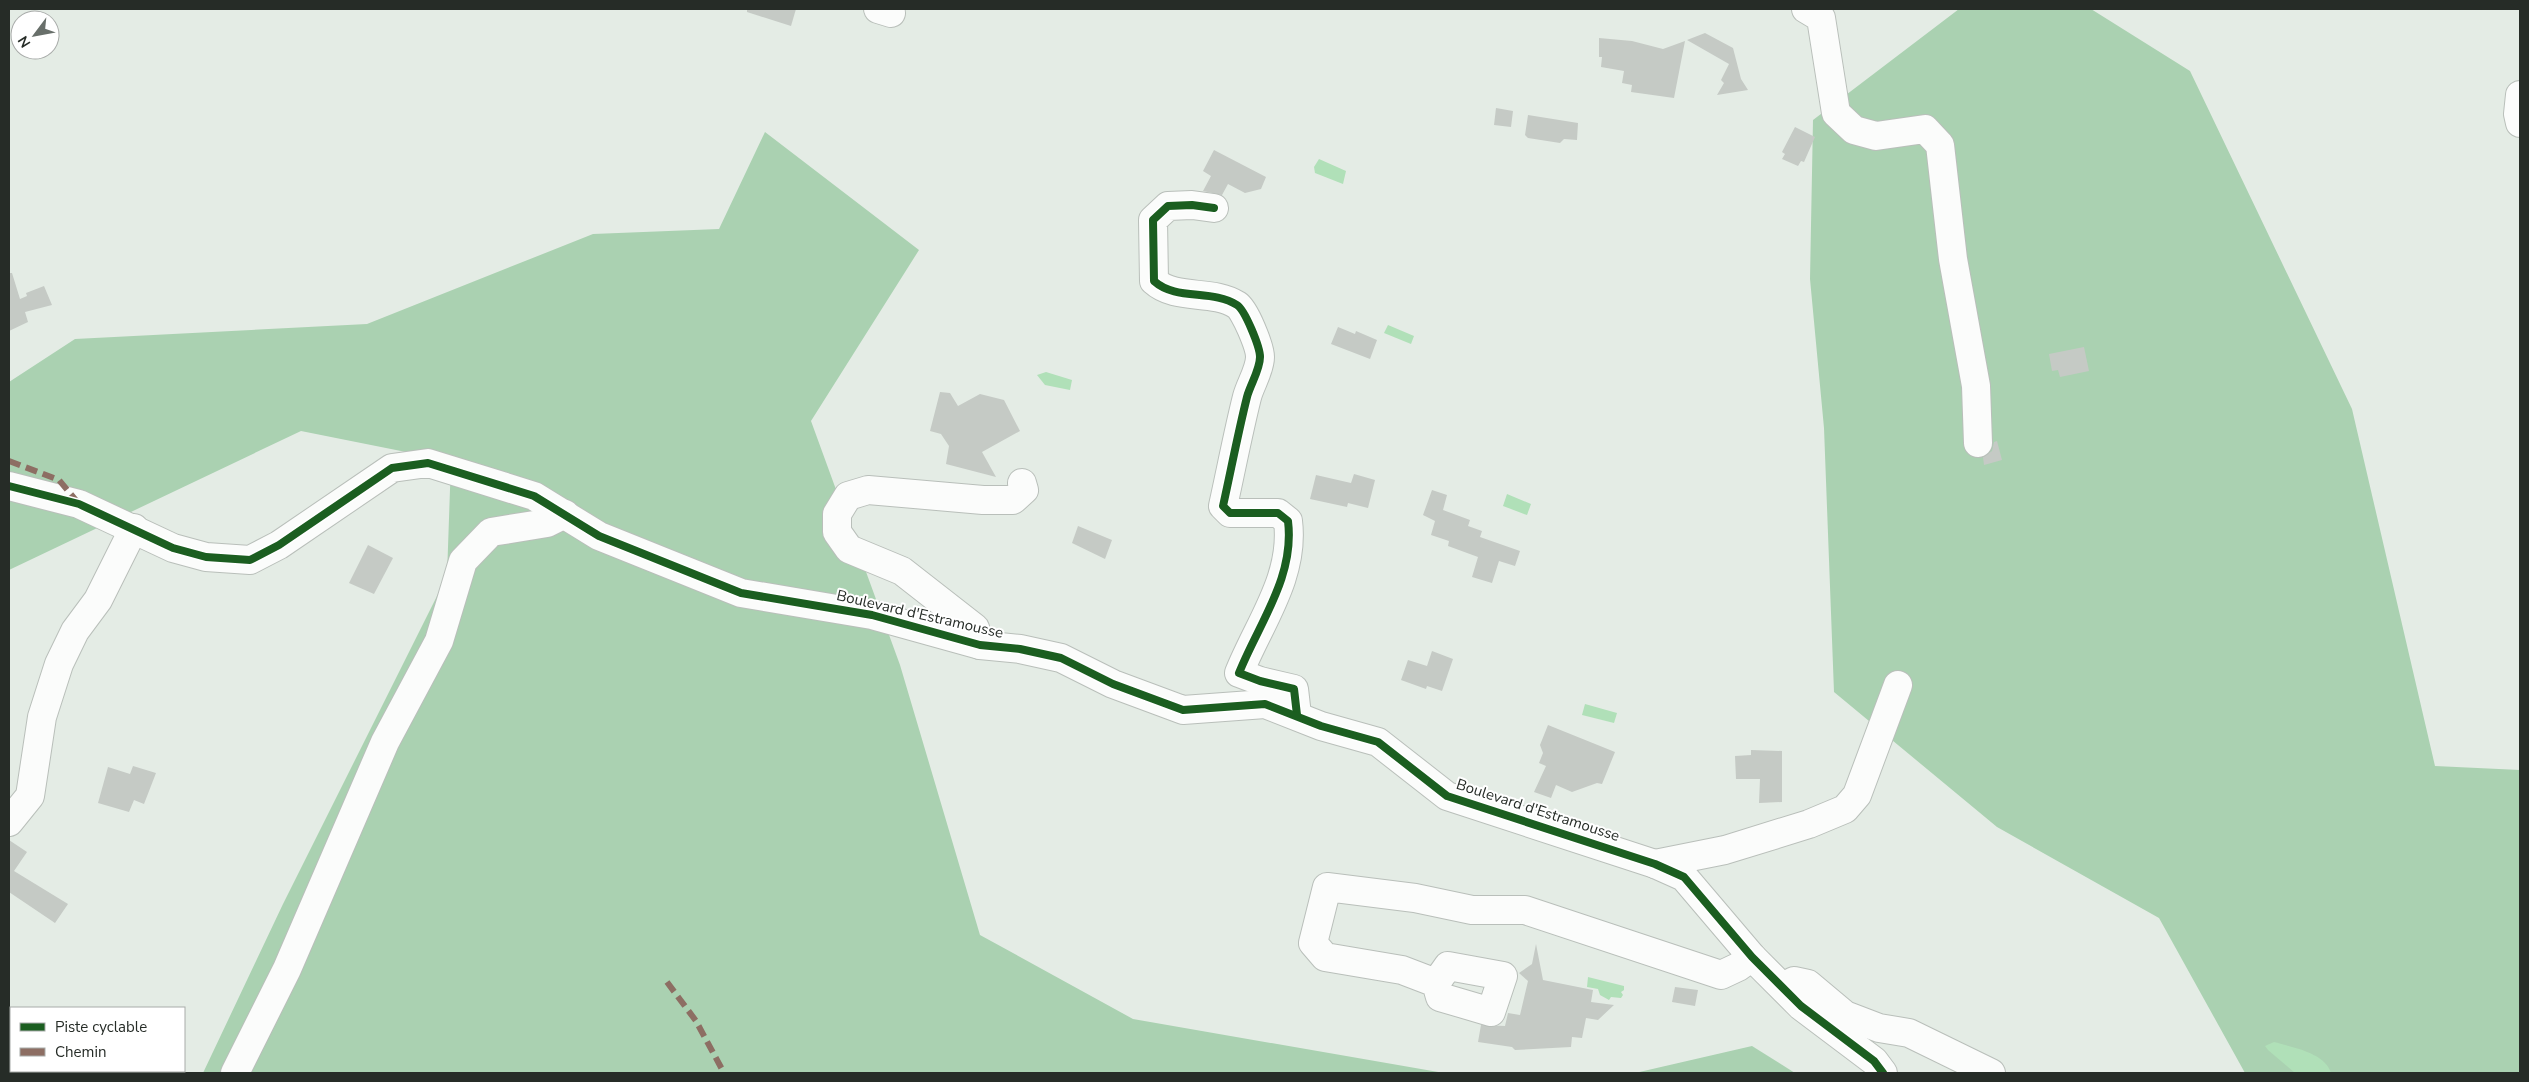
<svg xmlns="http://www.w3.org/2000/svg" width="2529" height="1082" font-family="'Nunito Sans',sans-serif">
<rect width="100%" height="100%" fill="#e4ece5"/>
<g fill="#aad1b1">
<path d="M1959 9H2091L2190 71 2352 409 2435 766 2520 770V1073H2245L2159 918 1997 827 1834 692 1824 428 1810 279 1813 120Z"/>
<path d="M765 132 919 250 811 421 900 665 980 935 1133 1019 1444 1073H203L283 904 447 576 451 461 301 431 9 570V382L75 339 367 324 593 234 719 229Z"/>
<path d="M1752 1046 1795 1073H1635Z"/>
</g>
<g fill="#b0e0b8">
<path d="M1319 159 1346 171 1343 184 1315 173 1314 167Z"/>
<path d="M1388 325 1414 336 1411 344 1384 333Z"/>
<path d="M1046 372 1072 380 1070 390 1045 385 1037 375Z"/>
<path d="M1507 494 1531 504 1527 515 1503 506Z"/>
<path d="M1585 704 1617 713 1614 723 1582 715Z"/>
<path d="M1588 977 1624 986V990L1621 992 1623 995 1621 998 1611 997 1609 1000 1600 995 1598 989 1587 987Z"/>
<path d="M2274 1042C2292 1047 2326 1053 2331 1073H2295L2268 1050 2265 1046Z"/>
</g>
<g fill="#c5cac5">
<path d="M747 9H796L791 26 747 12Z"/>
<path d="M1705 33 1733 48 1741 79 1748 90 1717 95 1724 83 1721 80 1729 64 1687 40Z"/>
<path d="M1599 38 1632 41 1663 49 1685 41 1674 98 1631 92 1632 85 1622 83 1624 71 1601 67 1602 57H1599Z"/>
<path d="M1496 108 1513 111 1511 127 1494 125Z"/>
<path d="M1528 115 1578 123 1577 140 1564 139 1560 143 1528 138 1525 135Z"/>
<path d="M1795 127 1815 137 1804 162 1801 161 1798 166 1782 159 1785 154 1782 152Z"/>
<path d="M1214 150 1266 177 1261 189 1245 193 1228 184 1222 195 1203 191 1211 176 1203 171Z"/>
<path d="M9 273H12L20 299 27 296 26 293 44 286 52 305 25 312 28 322 9 331Z"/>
<path d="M1338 327 1355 334 1356 331 1377 340 1370 359 1331 344Z"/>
<path d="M2084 347 2089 371 2060 377 2058 370 2052 371 2049 354Z"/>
<path d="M940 392 950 393 958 406 980 394 1004 400 1020 431 982 452 996 477 946 464 949 446 941 434 930 431Z"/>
<path d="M1997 441 2002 460 1984 465 1983 457 1992 451 1994 442Z"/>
<path d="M1354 474 1375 480 1368 508 1348 503 1347 507 1310 499 1316 475 1351 483Z"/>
<path d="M1432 490 1447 495 1443 510 1470 520 1468 526 1482 531 1480 537 1520 551 1515 566 1499 561 1492 583 1472 577 1478 557 1448 546 1449 541 1431 535 1435 521 1423 515Z"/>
<path d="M1078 526 1112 540 1105 559 1072 543Z"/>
<path d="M368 545 393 558 374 594 349 583Z"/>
<path d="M1432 651 1453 659 1442 691 1427 686 1426 689 1401 680 1408 660 1427 666Z"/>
<path d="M1548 725 1615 752 1602 784 1597 783 1572 792 1556 785 1551 798 1534 792 1546 766 1539 763 1543 753 1540 745Z"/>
<path d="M1751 750 1782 751V802L1759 803 1760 779H1736L1735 756 1751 755Z"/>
<path d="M133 766 156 773 144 804 134 800 129 812 98 803 108 767 130 774Z"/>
<path d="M9 840 27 852 14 871 68 904 55 923 9 892Z"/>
<path d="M1536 944 1543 980 1593 990 1591 1002 1614 1005 1598 1020 1586 1018 1582 1038 1572 1037 1571 1047 1515 1050 1512 1047 1478 1042 1481 1025 1505 1026 1508 1013 1520 1015 1528 981 1519 973 1532 964Z"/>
<path d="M1675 987 1698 990 1695 1006 1672 1002Z"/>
</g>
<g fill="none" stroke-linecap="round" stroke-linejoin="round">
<defs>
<g id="minor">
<path d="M878 9 891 13"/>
<path d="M1806 9 1821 18 1836 113 1854 130 1876 136 1925 129 1940 145 1953 259 1976 386 1978 443"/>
<path d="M2520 95 2518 114 2520 123"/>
<path d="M1214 208 1192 205 1168 206 1153 220 1154 281C1176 301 1212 289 1237 305 1245 310 1260 347 1260 357 1260 370 1250 385 1247 397 1238 433 1231 470 1223 506L1230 513H1278L1288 521C1295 577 1259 623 1239 673L1260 681 1294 689 1297 715"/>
<path d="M9 486 79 504 173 548 206 557 250 560 279 545 392 468 428 463 534 496 599 536 741 593 872 615 980 645 1020 649 1061 658 1113 684 1183 710 1265 704 1321 726 1378 742 1447 796 1655 864 1684 877 1752 957 1801 1006 1874 1061 1883 1073"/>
<path d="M980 645 975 628 902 571 849 549 837 532V514L848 496 868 490 983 500H1013L1024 490 1022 483"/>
<path d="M9 822 30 796 42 717 59 664 75 631 98 600 134 528"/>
<path d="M1655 864 1725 850 1809 824 1845 809 1857 795 1898 685"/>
<path d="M1436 983 1448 966 1503 976 1491 1012 1440 997 1436 983 1402 970 1325 957 1313 943 1327 887 1415 898 1472 910H1525L1721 975 1738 967 1752 957"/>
<path d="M1783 987 1794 981 1808 984 1845 1015 1879 1028 1909 1033 1991 1073"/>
<path d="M235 1073 287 969 385 742 439 641 463 561 491 532 547 523 565 514"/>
</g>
</defs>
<use href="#minor" stroke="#b9bfba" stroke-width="30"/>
<use href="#minor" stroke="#fbfcfb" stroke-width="28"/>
<g stroke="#8d6e63" stroke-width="6" stroke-dasharray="12 6" stroke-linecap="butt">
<path d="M9 461 59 480 79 504"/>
<path d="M667 982 696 1021 724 1073"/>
</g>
<defs>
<g id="cycleway">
<path d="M1214 208 1192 205 1168 206 1153 220 1154 281C1176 301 1212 289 1237 305 1245 310 1260 347 1260 357 1260 370 1250 385 1247 397 1238 433 1231 470 1223 506L1230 513H1278L1288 521C1295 577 1259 623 1239 673L1260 681 1294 689 1297 715"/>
<path d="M9 486 79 504 173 548 206 557 250 560 279 545 392 468 428 463 534 496 599 536 741 593 872 615 980 645 1020 649 1061 658 1113 684 1183 710 1265 704 1321 726 1378 742 1447 796 1655 864 1684 877 1752 957 1801 1006 1874 1061 1883 1073"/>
</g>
</defs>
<use href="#cycleway" stroke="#fff" stroke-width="11"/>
<use href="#cycleway" stroke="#1b5e20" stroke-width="8"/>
</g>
<g text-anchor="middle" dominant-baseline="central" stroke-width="4" stroke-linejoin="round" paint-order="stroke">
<g font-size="15" fill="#262c27" stroke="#fff">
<text transform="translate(920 614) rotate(13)">Boulevard d'Estramousse</text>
<text transform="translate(1538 810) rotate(18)">Boulevard d'Estramousse</text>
</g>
</g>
<rect width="2529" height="1082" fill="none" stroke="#262c27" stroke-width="20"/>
<rect x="10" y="1007" width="175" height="65" fill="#ffffff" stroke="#a8aba9"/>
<rect x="20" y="1023" width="25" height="8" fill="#1b5e20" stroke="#a8aba9"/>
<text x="55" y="1032" font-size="15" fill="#262c27">Piste cyclable</text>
<rect x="20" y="1048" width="25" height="8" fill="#8d6e63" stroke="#a8aba9"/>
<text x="55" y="1057" font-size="15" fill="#262c27">Chemin</text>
<g transform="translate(35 35) rotate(238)"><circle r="24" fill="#ffffff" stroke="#a8aba9"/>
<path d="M0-4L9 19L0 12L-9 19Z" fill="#686f6a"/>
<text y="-8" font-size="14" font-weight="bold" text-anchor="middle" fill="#262c27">N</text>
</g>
</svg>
